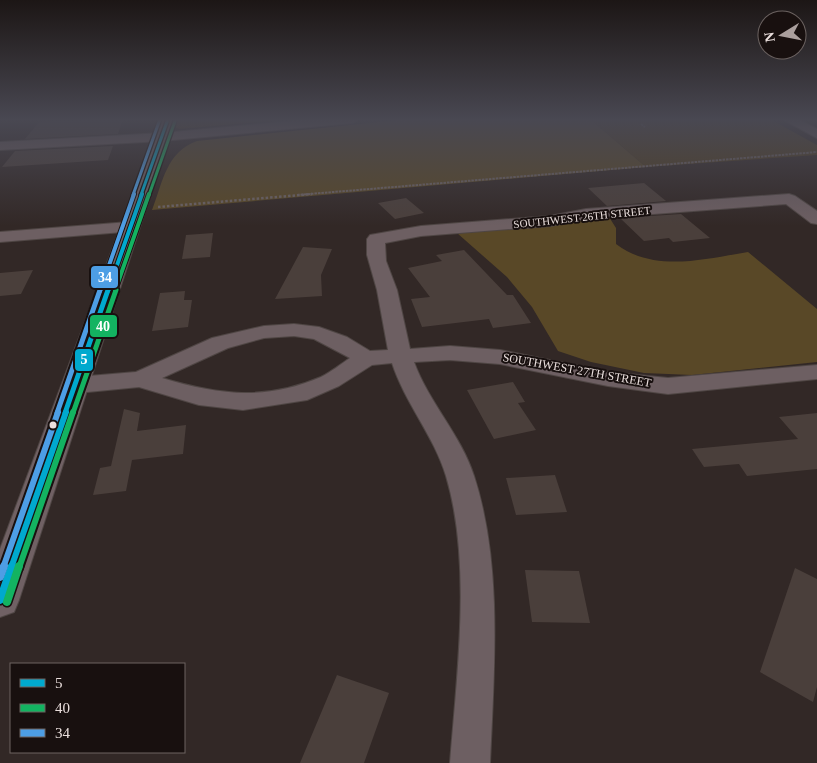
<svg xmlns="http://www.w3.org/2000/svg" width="817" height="763" font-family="'Times New Roman',serif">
<rect width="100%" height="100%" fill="#322826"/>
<g fill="#4f3e20">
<path d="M176 119H295L179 129 174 126Z"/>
<path d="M590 119H770L817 145V155L646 167Z"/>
</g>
<g fill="#594827">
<path d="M408 119H590L646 167 152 210C163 182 166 152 197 141Z"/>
<path d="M609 217 616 228V244C654 273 705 259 748 252L817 309V362L692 375 644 373 591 362 558 351 532 307 507 277 457 233 541 226 587 219Z"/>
</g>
<g fill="#4a3f3b">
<path d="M105 119H123L118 134 25 139 39 122Z"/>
<path d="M113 146 108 160 2 167 15 151Z"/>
<path d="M644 183 666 201 607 206 588 188Z"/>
<path d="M406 198 424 213 395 219 378 203Z"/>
<path d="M681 214 710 238 673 242 669 238 644 241 620 218Z"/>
<path d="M213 233 210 257 182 259 186 235Z"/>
<path d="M303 247 332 249 321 275 322 296 275 299Z"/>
<path d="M464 250 507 295H513L531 323 493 328 489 319 422 327 411 299 430 297 408 268 442 261 436 255Z"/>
<path d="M33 270 21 294 0 296V273Z"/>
<path d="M185 291 184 300H192L188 327 152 331 160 293Z"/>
<path d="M513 382 525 402 518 403 536 430 494 439 467 390Z"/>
<path d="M124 409 140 413 137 431 186 425 183 454 132 460 126 491 93 495 100 468 111 466Z"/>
<path d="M817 413V469L747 476 739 464 704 467 692 449 798 439 779 417Z"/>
<path d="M555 475 567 512 516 515 506 478Z"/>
<path d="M795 568 817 579V687L813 702 760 672Z"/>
<path d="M525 570 579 571 590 623 532 622Z"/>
<path d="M337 675 389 693 364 763H300Z"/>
</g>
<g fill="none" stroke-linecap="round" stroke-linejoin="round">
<defs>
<g id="minor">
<path d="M313 119H359L353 123 162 141 0 150V142L162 133Z"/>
<path d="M782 119H798L817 129V138Z"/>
<path d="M789 194 795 196 817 211V224L811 223 786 204 586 219 550 226 421 236 385 243 386 261 397 290 410 349 450 346 500 350 608 372 668 378 817 365V379L668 394 608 386 500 364 450 360 414 362C429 403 461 435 474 476 503 565 494 671 490 763H450C457 673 472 563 446 476 434 436 405 403 392 363L372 365 339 386 307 400 243 410 199 405 139 387 77 393 69 390 65 385 69 380 77 377 136 372 212 338 264 326 294 324 319 327 347 337 370 351 388 350 377 290 367 255V239L370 235 421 226 550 216 586 209ZM294 336 314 339 350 358C341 364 331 372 321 377 265 401 219 395 162 378L228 348 264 338Z"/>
<path d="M129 222 135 223 138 227 135 231 0 242V232Z"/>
</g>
<path id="secondary" d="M161 119H175L19 600 14 612 0 617V549Z"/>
</defs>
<use href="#minor" stroke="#4f4644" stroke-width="2"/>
<use href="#secondary" stroke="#4f4644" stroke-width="2"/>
<g stroke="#6e6465" stroke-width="2" stroke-dasharray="2.5 1" stroke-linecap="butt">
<path d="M641 124 645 127"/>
<path d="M297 195 817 152"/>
</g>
<path stroke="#6e6465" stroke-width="2.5" stroke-dasharray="2.5 2" stroke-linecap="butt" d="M158 207 312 194"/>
<use href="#minor" fill="#6d5f62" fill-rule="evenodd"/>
<use href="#secondary" fill="#706164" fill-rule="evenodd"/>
<defs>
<path id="bus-1-far4" d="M141 195 168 119"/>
<path id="bus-1-far3" d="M108 291 142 194"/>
<path id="bus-1-far2" d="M65 413 108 290"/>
<path id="bus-1-far1" d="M11 568 66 412"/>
<path id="bus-1" d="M0 600 12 566"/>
<path id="bus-2-far4" d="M149 195 175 121"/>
<path id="bus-2-far3" d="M115 291 149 194"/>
<path id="bus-2-far2" d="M73 413 116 290"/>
<path id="bus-2-far1" d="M19 568 73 412"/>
<path id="bus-2" d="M7 602 19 566"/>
<path id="bus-3-far4" d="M133 195 160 119"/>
<path id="bus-3-far3" d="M100 291 134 194"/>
<path id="bus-3-far2" d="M57 413 100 290"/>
<path id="bus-3-far1" d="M3 568 58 412"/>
<path id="bus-3" d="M0 577 4 566"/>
</defs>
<use href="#bus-1-far4" stroke="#18100f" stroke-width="5.5"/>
<use href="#bus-1-far3" stroke="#18100f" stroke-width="6"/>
<use href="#bus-1-far2" stroke="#18100f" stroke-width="9"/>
<use href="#bus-1-far1" stroke="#18100f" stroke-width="10"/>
<use href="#bus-1" stroke="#18100f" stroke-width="11"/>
<use href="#bus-2-far4" stroke="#18100f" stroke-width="5.5"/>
<use href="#bus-2-far3" stroke="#18100f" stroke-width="6"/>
<use href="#bus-2-far2" stroke="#18100f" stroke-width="9"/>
<use href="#bus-2-far1" stroke="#18100f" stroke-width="10"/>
<use href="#bus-2" stroke="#18100f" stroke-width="11"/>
<use href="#bus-3-far4" stroke="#18100f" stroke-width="5.5"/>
<use href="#bus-3-far3" stroke="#18100f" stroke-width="6"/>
<use href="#bus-3-far2" stroke="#18100f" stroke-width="9"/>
<use href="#bus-3-far1" stroke="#18100f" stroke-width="10"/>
<use href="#bus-3" stroke="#18100f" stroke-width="11"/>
<use href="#bus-1-far4" stroke="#00a9ce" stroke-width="3"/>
<use href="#bus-1-far3" stroke="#00a9ce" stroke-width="4"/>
<use href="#bus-1-far2" stroke="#00a9ce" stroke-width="5"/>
<use href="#bus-1-far1" stroke="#00a9ce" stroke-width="6"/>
<use href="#bus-1" stroke="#00a9ce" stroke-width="8"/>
<use href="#bus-2-far4" stroke="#13b361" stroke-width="3"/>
<use href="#bus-2-far3" stroke="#13b361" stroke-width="4"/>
<use href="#bus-2-far2" stroke="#13b361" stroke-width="5"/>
<use href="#bus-2-far1" stroke="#13b361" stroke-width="6"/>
<use href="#bus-2" stroke="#13b361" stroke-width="8"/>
<use href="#bus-3-far4" stroke="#4d9ee5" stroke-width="3"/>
<use href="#bus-3-far3" stroke="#4d9ee5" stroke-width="4"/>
<use href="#bus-3-far2" stroke="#4d9ee5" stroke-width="5"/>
<use href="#bus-3-far1" stroke="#4d9ee5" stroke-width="6"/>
<use href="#bus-3" stroke="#4d9ee5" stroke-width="8"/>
</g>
<linearGradient id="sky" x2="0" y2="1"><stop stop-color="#1c1615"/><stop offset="0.53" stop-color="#494852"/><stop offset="1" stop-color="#494852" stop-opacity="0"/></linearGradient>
<rect width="817" height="226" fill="url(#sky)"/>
<circle fill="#eadfdd" stroke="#18100f" stroke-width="2" cx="53" cy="425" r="4.5"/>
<g text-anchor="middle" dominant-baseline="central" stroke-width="4" stroke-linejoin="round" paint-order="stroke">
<g font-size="11" fill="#eadfdd" stroke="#18100f">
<text transform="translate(582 217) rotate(-6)">SOUTHWEST 26TH STREET</text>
</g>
<g font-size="12" fill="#eadfdd" stroke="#18100f">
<text transform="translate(577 370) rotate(10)">SOUTHWEST 27TH STREET</text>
</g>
</g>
<g stroke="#18100f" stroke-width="2">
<rect x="90" y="265" width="29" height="24" rx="5" fill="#4d9ee5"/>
<rect x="89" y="314" width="29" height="24" rx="5" fill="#13b361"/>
<rect x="74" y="348" width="20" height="24" rx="5" fill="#00a9ce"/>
</g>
<g font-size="14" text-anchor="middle" font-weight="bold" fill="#fff">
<text x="105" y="282">34</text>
<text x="103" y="331">40</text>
<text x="84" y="364">5</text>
</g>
<rect x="10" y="663" width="175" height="90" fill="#18100f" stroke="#6c6361"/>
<rect x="20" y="679" width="25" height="8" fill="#00a9ce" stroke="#6c6361"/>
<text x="55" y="688" font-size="15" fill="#eadfdd">5</text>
<rect x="20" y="704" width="25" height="8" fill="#13b361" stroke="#6c6361"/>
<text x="55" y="713" font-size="15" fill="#eadfdd">40</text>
<rect x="20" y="729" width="25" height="8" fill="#4d9ee5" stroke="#6c6361"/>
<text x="55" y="738" font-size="15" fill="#eadfdd">34</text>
<g transform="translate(782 35) rotate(260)"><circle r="24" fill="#18100f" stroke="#6c6361"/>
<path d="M0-4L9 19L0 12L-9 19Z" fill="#aa9f9d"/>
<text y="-8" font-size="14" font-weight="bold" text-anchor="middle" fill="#eadfdd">N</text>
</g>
</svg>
